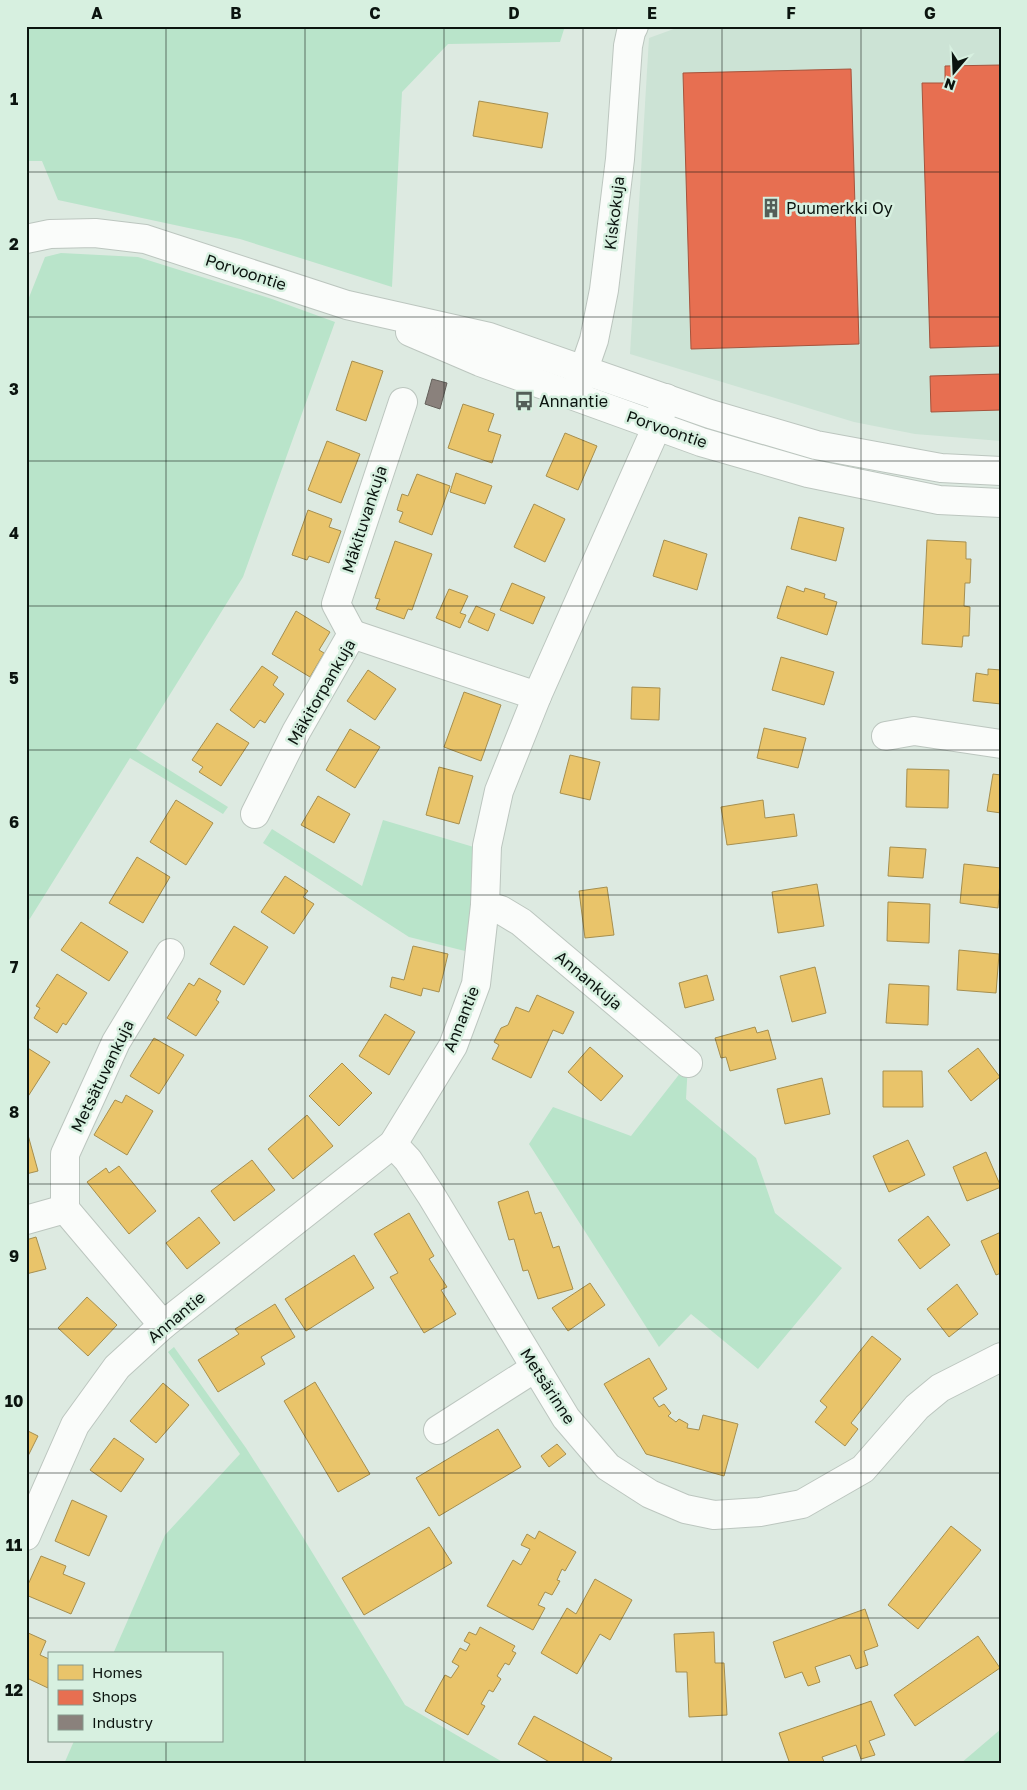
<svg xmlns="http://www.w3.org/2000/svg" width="1027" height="1790" font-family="'Golos Text',sans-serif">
<rect width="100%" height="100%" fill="#ddeae1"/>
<path fill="#cce3d5" d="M682 26H1001V441L915 434 854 422 630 354 649 38Z"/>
<g fill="#b9e4ca">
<path d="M26 26H565L560 42 448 44 402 92 392 287 240 239 58 200 42 161H26Z"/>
<path d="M61 253 138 257 272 299 335 322 243 577 136 749 228 807 223 814 130 758 26 925V305L45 257Z"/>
<path d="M383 820 477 848 469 952 409 937 263 843 272 829 362 886Z"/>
<path d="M688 1063 686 1099 756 1158 775 1213 842 1268 758 1369 691 1314 659 1347 529 1144 553 1107 631 1136Z"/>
<path d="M174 1347 246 1448 301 1534 405 1705 506 1764H64L74 1741H221V1654H113L165 1535 240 1454 168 1352Z"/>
<path d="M1001 1729V1764H960Z"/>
</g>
<g fill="#e9c46a" stroke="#a68f4f">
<path d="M479 101 548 113 542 148 473 136Z"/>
<path d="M352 361 383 371 366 421 336 410Z"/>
<path d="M463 404 494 414 488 431 501 435 492 463 448 448Z"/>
<path d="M565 433 597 446 578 490 546 476Z"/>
<path d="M327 441 360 454 341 503 308 490Z"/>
<path d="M456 473 492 486 485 504 450 492Z"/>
<path d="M417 474 450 486 432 535 399 522 403 512 397 510 402 494 408 496Z"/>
<path d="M534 504 565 519 545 562 514 547Z"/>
<path d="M308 510 332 519 329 527 341 531 329 563 309 556 307 560 292 555Z"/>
<path d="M799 517 844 528 836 561 791 549Z"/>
<path d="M664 540 707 554 697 590 653 576Z"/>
<path d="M927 540 966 542V559H971L970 583H965L964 606 970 607 969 636H963L962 647 922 644Z"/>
<path d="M395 541 432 554 412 610 408 609 404 619 376 609 380 599 375 598Z"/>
<path d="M512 583 545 597 533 624 500 610Z"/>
<path d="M787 586 804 592 805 588 825 594 824 598 837 602 827 635 777 618Z"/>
<path d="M449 589 468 596 460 613 466 615 460 628 436 618Z"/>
<path d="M476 606 495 614 488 631 468 622Z"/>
<path d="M296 611 330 632 319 650 324 653 310 677 272 654Z"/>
<path d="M781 657 834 672 824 705 772 690Z"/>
<path d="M262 666 278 677 273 685 284 694 265 723 260 720 254 728 230 710Z"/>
<path d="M988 669 1001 670V704L973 701 976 673 988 675Z"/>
<path d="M368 670 396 689 375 720 347 701Z"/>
<path d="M632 687 660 688 659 720 631 719Z"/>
<path d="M464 692 501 705 481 761 444 747Z"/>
<path d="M217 723 249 743 221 786 199 772 203 767 192 760Z"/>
<path d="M764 728 806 738 798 768 757 758Z"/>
<path d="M350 729 380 747 355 788 326 770Z"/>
<path d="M570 755 600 762 590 800 560 793Z"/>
<path d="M439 767 473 776 459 824 426 815Z"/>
<path d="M907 769 949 770 948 808 906 807Z"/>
<path d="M993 774 1001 775V813L987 811Z"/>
<path d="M318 796 350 814 334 843 301 825Z"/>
<path d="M176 800 213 823 186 865 150 842Z"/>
<path d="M763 800 765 818 794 814 797 836 727 845 721 807Z"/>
<path d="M890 847 926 849 923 878 888 876Z"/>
<path d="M137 857 170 877 143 923 109 903Z"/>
<path d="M964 864 1001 868 998 908 960 903Z"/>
<path d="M285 876 308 891 303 897 314 904 294 934 261 912Z"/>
<path d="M817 884 824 926 778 933 772 892Z"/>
<path d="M607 887 614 935 585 938 579 891Z"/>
<path d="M888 902 930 904 929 943 887 941Z"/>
<path d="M81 922 128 952 109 981 61 950Z"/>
<path d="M234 926 268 947 244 985 210 964Z"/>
<path d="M413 946 448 954 439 992 423 988 421 996 390 987 392 977 404 980Z"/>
<path d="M959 950 999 954 996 993 957 990Z"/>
<path d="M815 967 826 1013 792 1022 780 976Z"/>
<path d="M57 974 87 993 66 1025 63 1023 57 1033 34 1018 40 1008 36 1006Z"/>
<path d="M707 975 714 1000 685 1008 679 983Z"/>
<path d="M199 978 221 991 216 1000 219 1002 196 1036 167 1018 189 983 194 986Z"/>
<path d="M889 984 929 986 928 1025 886 1023Z"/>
<path d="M537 995 574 1012 563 1034 553 1030 531 1078 492 1059 499 1045 494 1042 501 1028 508 1025 516 1007 529 1012Z"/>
<path d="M385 1014 415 1032 389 1075 359 1056Z"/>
<path d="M755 1027 757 1033 768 1030 776 1059 730 1071 726 1057 721 1058 715 1038Z"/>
<path d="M154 1038 184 1055 159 1094 130 1076Z"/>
<path d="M26 1047 50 1062 27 1098 26 1097Z"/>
<path d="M590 1047 623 1076 601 1101 568 1072Z"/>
<path d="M978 1048 1000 1077 971 1101 948 1071Z"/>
<path d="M342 1063 372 1093 339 1126 309 1096Z"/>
<path d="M883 1071H922L923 1107H883Z"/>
<path d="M822 1078 830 1114 785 1124 777 1089Z"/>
<path d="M126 1095 153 1111 127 1155 94 1135 115 1100 122 1103Z"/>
<path d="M307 1115 333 1146 293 1179 268 1149Z"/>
<path d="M28 1135 38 1171 26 1174V1136Z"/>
<path d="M908 1140 925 1175 889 1192 873 1156Z"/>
<path d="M986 1152 1001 1187 967 1201 953 1167Z"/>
<path d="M252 1160 275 1190 234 1221 211 1191Z"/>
<path d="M119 1166 156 1211 129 1234 87 1182 106 1168 109 1173Z"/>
<path d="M528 1191 535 1214 541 1212 553 1248 559 1246 573 1289 538 1299 528 1270 523 1271 514 1239 509 1240 498 1202Z"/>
<path d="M409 1213 434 1256 429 1259 447 1287 441 1290 456 1314 424 1333 390 1277 398 1273 374 1234Z"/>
<path d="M928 1216 950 1245 920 1269 898 1240Z"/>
<path d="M199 1217 220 1243 187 1269 166 1243Z"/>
<path d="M1001 1232V1273L996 1275 981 1241Z"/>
<path d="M36 1237 46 1269 26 1274V1240Z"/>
<path d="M354 1255 374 1288 306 1331 285 1299Z"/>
<path d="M590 1283 605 1305 568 1331 552 1308Z"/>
<path d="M957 1284 978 1314 949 1337 927 1309Z"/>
<path d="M87 1297 117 1325 88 1356 58 1328Z"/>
<path d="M275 1304 295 1337 261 1357 265 1364 218 1392 198 1360 239 1334 235 1329Z"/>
<path d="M872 1336 901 1359 851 1423 858 1429 845 1446 815 1422 827 1407 820 1401Z"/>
<path d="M649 1358 667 1389 653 1398 659 1407 664 1404 671 1413 668 1416 676 1422 679 1419 688 1424 687 1428 699 1430 703 1415 738 1424 724 1476 646 1454 604 1384Z"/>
<path d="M315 1382 370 1474 338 1492 284 1401Z"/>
<path d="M163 1383 189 1405 156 1443 130 1421Z"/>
<path d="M498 1429 521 1467 439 1516 416 1478Z"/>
<path d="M26 1430 38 1436 26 1460Z"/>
<path d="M114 1438 144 1459 121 1492 90 1470Z"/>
<path d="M557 1444 566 1454 549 1467 541 1456Z"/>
<path d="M72 1500 107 1516 89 1556 55 1541Z"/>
<path d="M951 1526 981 1550 918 1629 888 1605Z"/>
<path d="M429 1527 452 1563 364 1615 342 1578Z"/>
<path d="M539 1531 576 1552 565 1571 562 1569 557 1580 560 1581 552 1595 545 1592 538 1605 545 1608 533 1630 487 1606 513 1560 521 1565 530 1549 521 1545 527 1534 535 1539Z"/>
<path d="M41 1556 66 1566 63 1574 85 1583 71 1614 26 1595V1589Z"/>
<path d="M595 1579 632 1600 610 1640 600 1634 577 1674 541 1653 567 1608 576 1614Z"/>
<path d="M865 1609 878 1646 864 1651 868 1665 856 1669 850 1655 815 1667 820 1682 808 1686 802 1672 785 1678 773 1642Z"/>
<path d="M480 1627 515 1646 512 1651 516 1653 509 1665 505 1663 497 1676 501 1679 493 1692 489 1690 481 1704 485 1706 468 1735 425 1711 445 1675 451 1678 459 1666 452 1662 460 1648 466 1651 470 1644 464 1641 469 1632 476 1635Z"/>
<path d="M26 1632 46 1641 40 1655 49 1659 48 1688 29 1679 26 1682Z"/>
<path d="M714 1632 715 1663H724L727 1715 689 1717 687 1672H676L674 1634Z"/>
<path d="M978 1636 1000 1668 915 1726 894 1695Z"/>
<path d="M871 1701 885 1735 869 1741 875 1755 861 1759 856 1745 822 1757 825 1764H809V1762L803 1764H790L779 1733Z"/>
<path d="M534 1716 612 1758 609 1764H553L518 1744Z"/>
</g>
<g fill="#e76f51" stroke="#a5543d">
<path d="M1001 65V346L930 348 922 83H945V66Z"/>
<path d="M851 69 859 344 691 349 683 73Z"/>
<path d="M1001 374V410L931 412 930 376Z"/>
</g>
<path fill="#8a817c" stroke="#64605b" d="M432 379 447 383 440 409 425 404Z"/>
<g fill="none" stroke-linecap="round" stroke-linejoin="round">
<defs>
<g id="street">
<path d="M576 392 594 340 604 290 620 159 628 46 631 32 634 26"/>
<path d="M352 634 336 604 403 402"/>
<path d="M886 736 914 731 1001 744"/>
<path d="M255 814 296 732 352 634 537 696"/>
<path d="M485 905 501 910 521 922 688 1063"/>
<path d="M393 1144 408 1160 431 1195 566 1418 608 1467 650 1494 685 1509 714 1515 760 1512 802 1504 863 1469 917 1407 940 1388 1001 1357"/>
<path d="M65 1209V1154L116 1042 170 953"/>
<path d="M26 1220 65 1209 163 1325"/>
<path d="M438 1430 535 1368"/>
<path d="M26 1536 75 1425 117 1367 163 1325 393 1144 453 1046 476 984 485 905 487 846 499 791 537 696 657 426 666 398"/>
</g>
<g id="secondary">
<path d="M26 239 50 234 95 233 145 239 347 305 489 337 710 414 816 445 941 468 1001 471"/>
<path d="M410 332 480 362 701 442 808 473 939 500 1001 503"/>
</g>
</defs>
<use href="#street" stroke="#bcc6bf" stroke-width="30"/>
<use href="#secondary" stroke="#bcc6bf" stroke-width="30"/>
<use href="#street" stroke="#fafcfa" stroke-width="28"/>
<use href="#secondary" stroke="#fafcfa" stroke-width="28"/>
</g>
<path fill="none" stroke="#0b140f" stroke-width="1" stroke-opacity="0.55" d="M166 26V1654M305 26V1764M444 26V1764M583 26V1764M722 26V1764M861 26V1764M26 172H1001M26 317H1001M26 461H1001M26 606H1001M26 750H1001M26 895H1001M26 1040H1001M26 1184H1001M26 1329H1001M26 1473H1001M26 1618H1001M166 1741V1764"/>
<defs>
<symbol id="building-bare" viewBox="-9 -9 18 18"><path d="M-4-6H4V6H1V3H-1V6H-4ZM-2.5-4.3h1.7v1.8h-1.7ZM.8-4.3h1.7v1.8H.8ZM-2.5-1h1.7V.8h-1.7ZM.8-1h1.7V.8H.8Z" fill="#545f58" stroke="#d7f0e0" stroke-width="2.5" paint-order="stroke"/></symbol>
<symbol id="bus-bare" viewBox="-9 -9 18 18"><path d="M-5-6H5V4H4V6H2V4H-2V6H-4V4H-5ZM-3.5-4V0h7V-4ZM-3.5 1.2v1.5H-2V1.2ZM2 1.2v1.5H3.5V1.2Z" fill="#545f58" stroke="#d7f0e0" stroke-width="2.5" paint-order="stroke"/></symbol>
</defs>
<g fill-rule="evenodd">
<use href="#building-bare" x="757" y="194" width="28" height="28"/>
<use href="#bus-bare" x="510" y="387" width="28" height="28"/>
</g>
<g text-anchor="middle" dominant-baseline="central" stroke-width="5" stroke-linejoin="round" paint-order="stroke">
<g font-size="16" fill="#0b140f" stroke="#d7f0e0" text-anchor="start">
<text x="786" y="208">Puumerkki Oy</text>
<text x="539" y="401">Annantie</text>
</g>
<g font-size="16" fill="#0b140f" stroke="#d7f0e0">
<text transform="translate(614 213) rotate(-83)">Kiskokuja</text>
<text transform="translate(246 272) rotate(18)">Porvoontie</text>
<text transform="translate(667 429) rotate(19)">Porvoontie</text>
<text transform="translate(364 519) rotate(-72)">Mäkituvankuja</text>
<text transform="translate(321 692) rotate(-60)">Mäkitorpankuja</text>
<text transform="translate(589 980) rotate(40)">Annankuja</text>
<text transform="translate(461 1019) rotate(-68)">Annantie</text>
<text transform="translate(102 1076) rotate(-64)">Metsätuvankuja</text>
<text transform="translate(176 1317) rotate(-40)">Annantie</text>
<text transform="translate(548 1386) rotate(57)">Metsärinne</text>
</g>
</g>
<rect width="1027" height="1790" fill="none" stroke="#d7f0e0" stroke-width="55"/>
<rect x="48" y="1652" width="175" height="90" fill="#d7f0e0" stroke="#85988c"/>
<rect x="58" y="1665" width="25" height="15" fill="#e9c46a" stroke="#85988c"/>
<text x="92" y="1678" font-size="15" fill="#0b140f">Homes</text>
<rect x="58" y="1690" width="25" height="15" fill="#e76f51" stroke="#85988c"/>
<text x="92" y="1702" font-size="15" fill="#0b140f">Shops</text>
<rect x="58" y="1715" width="25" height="15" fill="#8a817c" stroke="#85988c"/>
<text x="92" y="1728" font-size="15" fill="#0b140f">Industry</text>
<g transform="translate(954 72) rotate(199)" stroke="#d7f0e0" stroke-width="4" paint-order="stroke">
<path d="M0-4L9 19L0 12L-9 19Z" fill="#0b140f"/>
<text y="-8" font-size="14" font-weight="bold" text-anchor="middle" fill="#0b140f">N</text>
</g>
<rect x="28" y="28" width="972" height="1734" fill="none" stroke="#0b140f" stroke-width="2"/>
<g font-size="16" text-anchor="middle" font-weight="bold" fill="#0b140f">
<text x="97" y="19">A</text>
<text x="236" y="19">B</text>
<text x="375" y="19">C</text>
<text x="514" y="19">D</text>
<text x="652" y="19">E</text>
<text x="791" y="19">F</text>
<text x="930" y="19">G</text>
<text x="14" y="105">1</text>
<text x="14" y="250">2</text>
<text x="14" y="395">3</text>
<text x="14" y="539">4</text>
<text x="14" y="684">5</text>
<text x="14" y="828">6</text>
<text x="14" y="973">7</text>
<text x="14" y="1118">8</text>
<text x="14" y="1262">9</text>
<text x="14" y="1407">10</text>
<text x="14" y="1551">11</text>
<text x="14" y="1696">12</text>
</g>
</svg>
